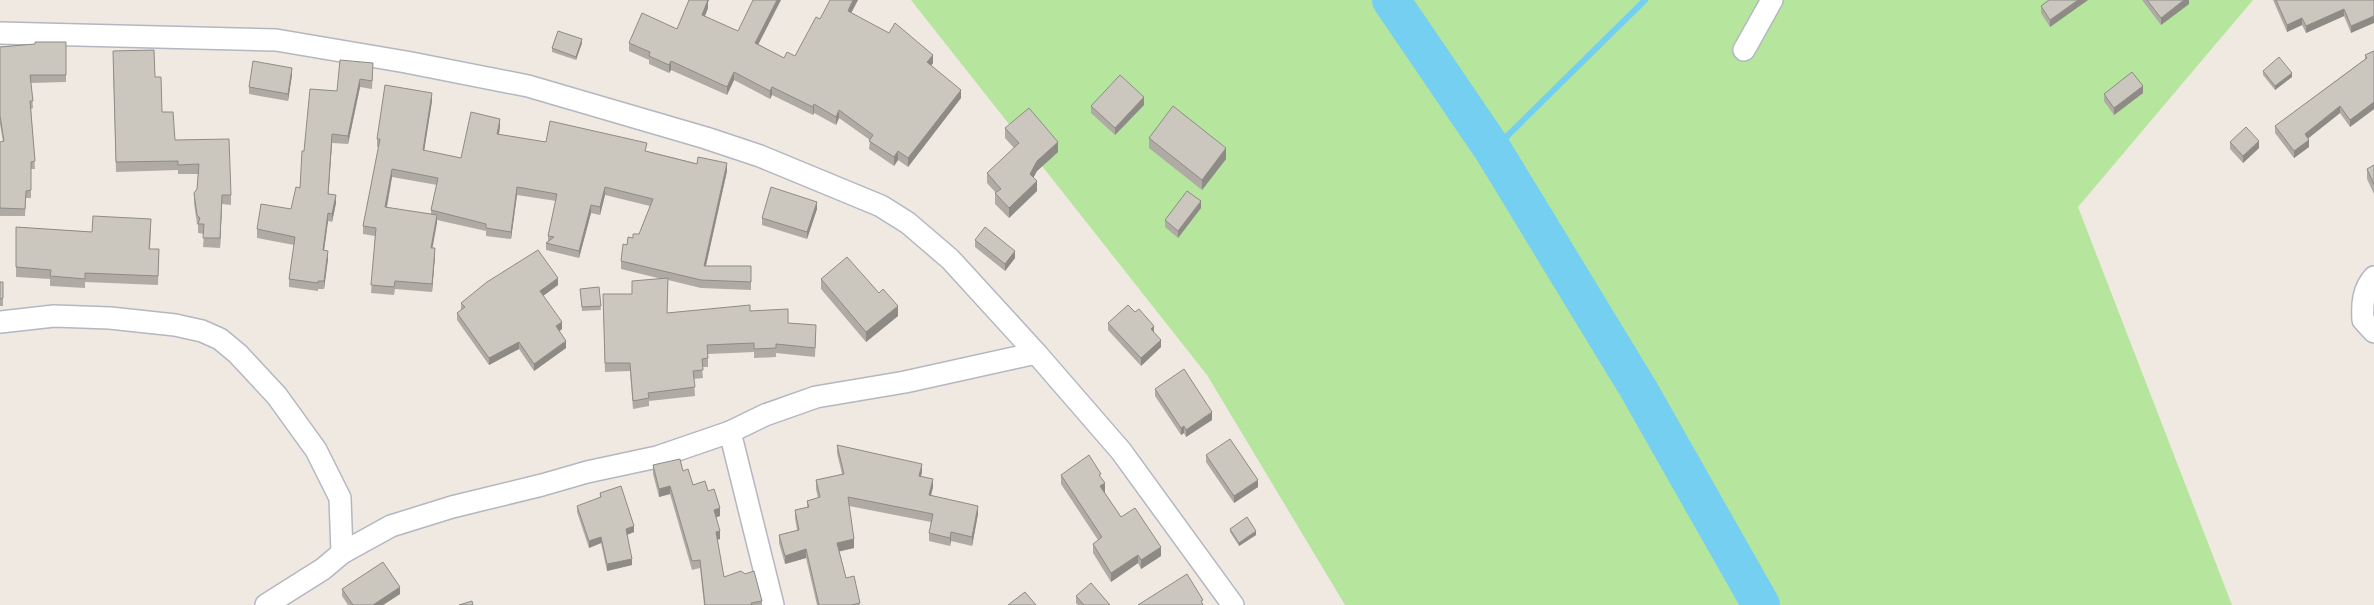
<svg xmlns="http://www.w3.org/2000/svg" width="2374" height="605" font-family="Ubuntu,sans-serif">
<rect width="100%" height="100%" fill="#efe9e1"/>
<path fill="#b6e59e" d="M911 0H2253L2078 207 2232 605H1345L1207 375Z"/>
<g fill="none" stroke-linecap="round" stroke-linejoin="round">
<path stroke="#75cff0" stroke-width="6" d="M1493 150 1645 0"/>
<path stroke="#75cff0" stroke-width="38" d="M1391 0 1493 150 1639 390 1761 605"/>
<defs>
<g id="minor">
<path d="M0 33 276 40 406 62 528 86 706 138 760 156 881 206 908 223 950 259 1036 353 1121 451 1233 605"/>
<path d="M1744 50 1772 0"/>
<path d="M2374 277C2363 289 2362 304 2363 320L2374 332"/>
<path d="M0 322 54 316 110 318 175 325 202 331 220 339 238 354 277 396 316 450 340 498 342 553"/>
<path d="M730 432 773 605"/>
<path d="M266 605 323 569 342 553 391 526 452 507 542 485 587 472 657 457 730 432 765 415 816 397 905 382 1036 353"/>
</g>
</defs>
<use href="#minor" stroke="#b4b7c1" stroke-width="24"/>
<use href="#minor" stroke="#fff" stroke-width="21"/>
</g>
<g fill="#afaba4" fill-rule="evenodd">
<path d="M689 0H709L708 2V8L705 16 784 58 795 56 820 19 858 0 851 13 933 63 931 66 961 98 908 167 898 160 894 166 869 149 870 140 839 118 836 125 814 113 813 115 772 95 770 99 734 80 727 95 671 70 669 73 649 64V60L629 51V43L677 29Z"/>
<path d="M2049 0H2088L2050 27 2041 13V6Z"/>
<path d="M2142 0H2189V4L2161 25Z"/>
<path d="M2273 0H2374L2351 33 2344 16 2306 33 2302 25 2287 32Z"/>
<path d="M66 42V82L31 83 33 108 31 109 35 169H31V198H26L25 216H0V142H3L0 124V47Z"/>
<path d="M582 43 576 60 552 52V48Z"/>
<path d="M2374 51V109L2350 127 2340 113 2308 138 2309 147 2294 158 2275 133V126L2365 59V55Z"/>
<path d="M113 61 155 77 162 112 175 140 231 195V205L222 204 220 248 203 247 204 234 198 233V225L197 224 194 203V193L197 189 198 174H178V170L116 172Z"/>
<path d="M373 71 372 89 360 87 348 144 332 143 328 194 336 203 332 222 328 221 324 250 328 259 324 289H318V291L289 287V279L294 245 257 238V229L291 209 300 188 304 151 337 91Z"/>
<path d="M2263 71 2292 77 2275 90 2263 75Z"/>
<path d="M292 75 288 101 249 94V87Z"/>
<path d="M2143 93 2114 115 2104 101V94Z"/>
<path d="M432 101 424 151 461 158 500 127 499 135 546 142 647 151 727 171 706 266H751V290L701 288 668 280 667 313 750 311 816 333 815 357 776 353V357L754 358V352L708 354V367H702L703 378 694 379 695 396 649 401V406L633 409 630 371 605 372 603 294H632L662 279 621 269V261L627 245 633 238 639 234 650 206 605 195 600 215 591 213 579 258 546 250V243L548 241V236L556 201 517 195 511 239 486 236V231L437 220 432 248 435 256 432 292 395 289 394 295 371 293 375 236 363 234V226L379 147H377V139ZM392 177 437 185 431 210V214L387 208Z"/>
<path d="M1144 105 1115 135 1091 113V106Z"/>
<path d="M1005 128 1058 152 1037 171 1033 178 1037 191 1009 218 995 204V193H996L987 183V173L1014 148 1005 138Z"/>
<path d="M1149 138 1226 159 1202 190 1149 148Z"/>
<path d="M2230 142 2259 148 2243 163 2230 149Z"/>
<path d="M2374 165V194L2367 179V169Z"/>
<path d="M1201 208 1178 238 1165 227V220Z"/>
<path d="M817 209 807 239 762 225V218Z"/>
<path d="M16 227 92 232 151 229 150 249H159L158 285 85 282V288L50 286V279L16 277Z"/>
<path d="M975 240 1015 258 1005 271 975 247Z"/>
<path d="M821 279 898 316 866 342 821 289Z"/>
<rect x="0" y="282" width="3" height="24"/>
<path d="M558 285 543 296 562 329 559 331 566 348 534 371 519 349 489 365 457 320V313L461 310V303Z"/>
<path d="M599 287 601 310 582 311 580 289Z"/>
<path d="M1108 323 1154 333 1161 347 1141 366 1108 330Z"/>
<path d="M1155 389 1212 420 1186 437 1184 433 1181 435 1155 396Z"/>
<path d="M837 445 922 472 921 476 933 487 931 495 978 514 972 546 951 541 950 546 929 541V533L931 522 849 506 854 548 839 551 846 578 860 605H817L806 558 785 564 779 543V535L797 530 795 518V510L807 507V501L818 498 816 489V480L842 474 837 453Z"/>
<path d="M1206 455 1258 487 1234 503 1206 462Z"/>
<path d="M653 465 683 471 693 485 708 491 720 516 716 517 720 539 717 540 724 577 762 601V605H704L700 568 692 570 670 494 659 497 653 474Z"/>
<path d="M1061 475 1101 478 1105 492H1104L1121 517 1161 556 1141 569 1138 563 1111 582 1093 553V544L1098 540 1061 484Z"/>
<path d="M600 493 634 532 627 535 632 565 607 571 601 543 589 548 577 512V506L600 498Z"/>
<path d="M1230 529 1256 535 1239 546 1230 532Z"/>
<path d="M342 589 400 594 383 605H348L342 596Z"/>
<path d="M1076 596 1110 605H1078L1076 603Z"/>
</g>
<g fill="#8e8b86">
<path d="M706 0H709L708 2V8L702 23V15Z"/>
<path d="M777 0H781L755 51V43Z"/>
<path d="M853 0H858L848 19V11Z"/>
<path d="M2078 0H2088L2050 27V20Z"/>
<path d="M2184 0H2189V4L2161 25V18Z"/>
<path d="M2344 9V16L2306 33V26Z"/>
<path d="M2374 16V23L2351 33V26Z"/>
<path d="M2302 18V25L2287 32V25Z"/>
<path d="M582 39V43L576 60V57Z"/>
<path d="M933 55V63L927 71V62Z"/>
<path d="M671 61V70L669 73V65Z"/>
<path d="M292 68V75L288 101V94Z"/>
<path d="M734 72V80L727 95V87Z"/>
<path d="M2292 73V77L2275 90V86Z"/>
<path d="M360 79V87L348 144V136Z"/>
<path d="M2143 86V93L2114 115V108Z"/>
<path d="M772 87V95L770 99V91Z"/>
<path d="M961 90V98L908 167V158Z"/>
<path d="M432 93V101L423 158V150Z"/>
<path d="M1144 97V105L1115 135V128Z"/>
<path d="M2374 102V109L2350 127V120Z"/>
<path d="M814 104V113L813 115V107Z"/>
<path d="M2340 106V113L2305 141V134Z"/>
<path d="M839 110V118L836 125V117Z"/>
<path d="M500 119V127L497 142V134Z"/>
<path d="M332 134V143L328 202V194Z"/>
<path d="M2309 140V147L2294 158V151Z"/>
<path d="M2259 141V148L2243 163V156Z"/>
<path d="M1058 142V152L1037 171 1030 184V174L1037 161Z"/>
<path d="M1226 148V159L1202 190V180Z"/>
<path d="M898 151V160L894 166V157Z"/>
<path d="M727 163V171L704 274V266Z"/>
<path d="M392 169V177L385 215V207Z"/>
<path d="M1037 181V191L1009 218V208Z"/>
<path d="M517 187V195L511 239V232Z"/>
<path d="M605 187V195L600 215V207Z"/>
<path d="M222 195V204L220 248V238Z"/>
<path d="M336 195V203L332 222V214Z"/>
<path d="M1201 201V208L1178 238V231Z"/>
<path d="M817 202V209L807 239V232Z"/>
<path d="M591 205V213L579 258V251Z"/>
<path d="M328 213V221L323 258V250Z"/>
<path d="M437 215V223L431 256V248Z"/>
<path d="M435 248V256L432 292V284Z"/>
<path d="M328 251V259L324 289V281Z"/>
<path d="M1015 251V258L1005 271V264Z"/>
<path d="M558 278V285L540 298V291Z"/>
<path d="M898 306V316L866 342V332Z"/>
<path d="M562 322V329L556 334V326Z"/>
<path d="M1154 326V333L1151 329Z"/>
<path d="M1161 340V347L1141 366V358Z"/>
<path d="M566 341V348L534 371V364Z"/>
<path d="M519 342V349L489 365V358Z"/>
<path d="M1212 412V420L1186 437V430Z"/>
<path d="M1184 426V433L1181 435V428Z"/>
<path d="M922 464V472L919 484V476Z"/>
<path d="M933 479V487L929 503V495Z"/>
<path d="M1258 480V487L1234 503V496Z"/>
<path d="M1105 483V492L1100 495V486Z"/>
<path d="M670 486V494L659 497V489Z"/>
<path d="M978 506V514L972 546V537Z"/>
<path d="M720 508V516L714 518V510Z"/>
<path d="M634 526V532L626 535V529Z"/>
<path d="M720 531V539L716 540V532Z"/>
<path d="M1256 531V535L1239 546V543Z"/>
<path d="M951 532V541L950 546V538Z"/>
<path d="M601 537V543L589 548V541Z"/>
<path d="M854 539V548L837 552V543Z"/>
<path d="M1161 547V556L1141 569V560Z"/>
<path d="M806 549V558L785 564V556Z"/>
<path d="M1138 555V563L1111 582V573Z"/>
<path d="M632 559V565L607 571V564Z"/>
<path d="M400 587V594L383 605H373Z"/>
</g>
<g fill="#cbc7bf" stroke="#8e8b86">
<path d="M689 0H708L702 15 738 31 753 0H777L755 43 784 58 787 52 795 56 816 17 820 19 830 0H853L848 11 889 33 895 23 933 55 927 62 961 90 908 158 898 151 894 157 869 141 873 135 839 110 836 117 814 104 813 107 772 87 770 91 734 72 727 87 671 61 669 65 649 56 650 52 629 43 642 13 677 29Z"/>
<path d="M2049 0H2078L2050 20 2041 6Z"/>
<path d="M2147 0H2184L2161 18Z"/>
<path d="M2276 0H2374V16L2351 26 2344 9 2306 26 2302 18 2287 25Z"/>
<path d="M558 31 582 39 576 57 552 48Z"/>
<path d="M35 42H66V75H30L33 101H30L35 161 31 162V190L26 191 25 209 0 208V142L4 141 0 116V47L35 44Z"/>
<path d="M154 50 155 77H161L162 112H173L175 140 229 139 231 195H222L220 238H203L204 224H198L200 218 197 215 194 193 197 189 199 164 178 165V161L116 162 113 51Z"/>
<path d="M2374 51V102L2350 120 2340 106 2305 134 2309 140 2294 151 2275 126 2367 58 2365 55Z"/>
<path d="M2279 57 2292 73 2275 86 2263 71Z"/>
<path d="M340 60 373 63 372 81 360 79 348 136 332 134 328 194 336 195 332 214 328 213 323 250 328 251 324 281H318V283L289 279 295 237 257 229 261 204 291 209 296 187 300 188 302 151H304L310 89 337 91Z"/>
<path d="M253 61 292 68 288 94 249 87Z"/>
<path d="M2132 72 2143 86 2114 108 2104 94Z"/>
<path d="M1120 75 1144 97 1115 128 1091 106Z"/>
<path d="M385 85 432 93 423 150 461 158 471 112 500 119 497 134 546 142 550 121 647 143 645 151 697 164 698 157 727 163 704 266H751V282L701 280 621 261 623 244 627 245 628 237 633 238V234H639L653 199 605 187 600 207 591 205 579 251 546 243 554 237 548 236 557 194 517 187 511 232 486 228V224L431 210 438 178 392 169 385 207 437 215 431 248H435L432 284 395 281 394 287 371 285 376 228 363 226 380 139H377Z"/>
<path d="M1173 106 1226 148 1202 180 1149 138Z"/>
<path d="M1029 108 1058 142 1037 161 1030 174 1037 181 1009 208 995 193 1001 189 987 173 1019 143 1005 128Z"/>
<path d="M2246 127 2259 141 2243 156 2230 142Z"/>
<path d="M2374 165V184L2367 169Z"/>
<path d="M771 187 817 202 807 232 762 218Z"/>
<path d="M1187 191 1201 201 1178 231 1165 220Z"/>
<path d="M93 216 151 219 149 249H159L158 276 85 273V279L50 276 51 270 16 267V227L92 232Z"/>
<path d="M985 227 1015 251 1005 264 975 240Z"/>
<path d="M538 250 558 278 540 291 562 322 556 326 566 341 534 364 519 342 489 358 457 313 465 307 461 303 487 282Z"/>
<path d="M847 257 879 293 883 289 898 306 866 332 821 279Z"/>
<path d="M668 278 667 313 750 305V311L788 309V323L816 325 815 348 776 344V348L754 349V343L707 345 708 358 702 359 703 370 693 371 695 387 648 393 649 398 633 401 630 363H605L603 294H632V281Z"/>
<path d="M0 282H3V298L0 299Z"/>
<path d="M599 287 601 306 582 307 580 289Z"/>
<path d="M1128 305 1135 312 1139 309 1154 326 1151 329 1161 340 1141 358 1108 323Z"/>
<path d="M1184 369 1212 412 1186 430 1184 426 1181 428 1155 389Z"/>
<path d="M1230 439 1258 480 1234 496 1206 455Z"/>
<path d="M837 445 922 464 919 476 933 479 929 495 978 506 972 537 951 532 950 538 929 533 933 514 848 497 854 539 837 543 846 578 854 576 860 603 851 605H819L806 549 785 556 779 535 799 530 795 510 809 507 807 501 820 497 816 480 844 474Z"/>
<path d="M1089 455 1101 474 1099 475 1105 483 1100 486 1121 517 1135 508 1161 547 1141 560 1138 555 1111 573 1093 544 1102 537 1061 475Z"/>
<path d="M680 459 683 471 688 469 693 485 705 481 708 491 714 489 720 508 714 510 720 531 716 532 724 577 741 571 745 574 754 571 762 601 751 603 752 605H705L700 560 692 561 670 486 659 489 653 465Z"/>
<path d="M621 486 634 526 626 529 632 559 607 564 601 537 589 541 577 506 601 497 600 493Z"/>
<path d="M1247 517 1256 531 1239 543 1230 529Z"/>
<path d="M383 562 400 587 373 605H353L342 589Z"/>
<path d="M1187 574 1203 600 1201 601 1203 605H1138Z"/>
<path d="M1091 583 1110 605H1084L1076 596Z"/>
<path d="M1025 592 1036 605H1008Z"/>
<path d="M472 601 473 605H459Z"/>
</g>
</svg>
